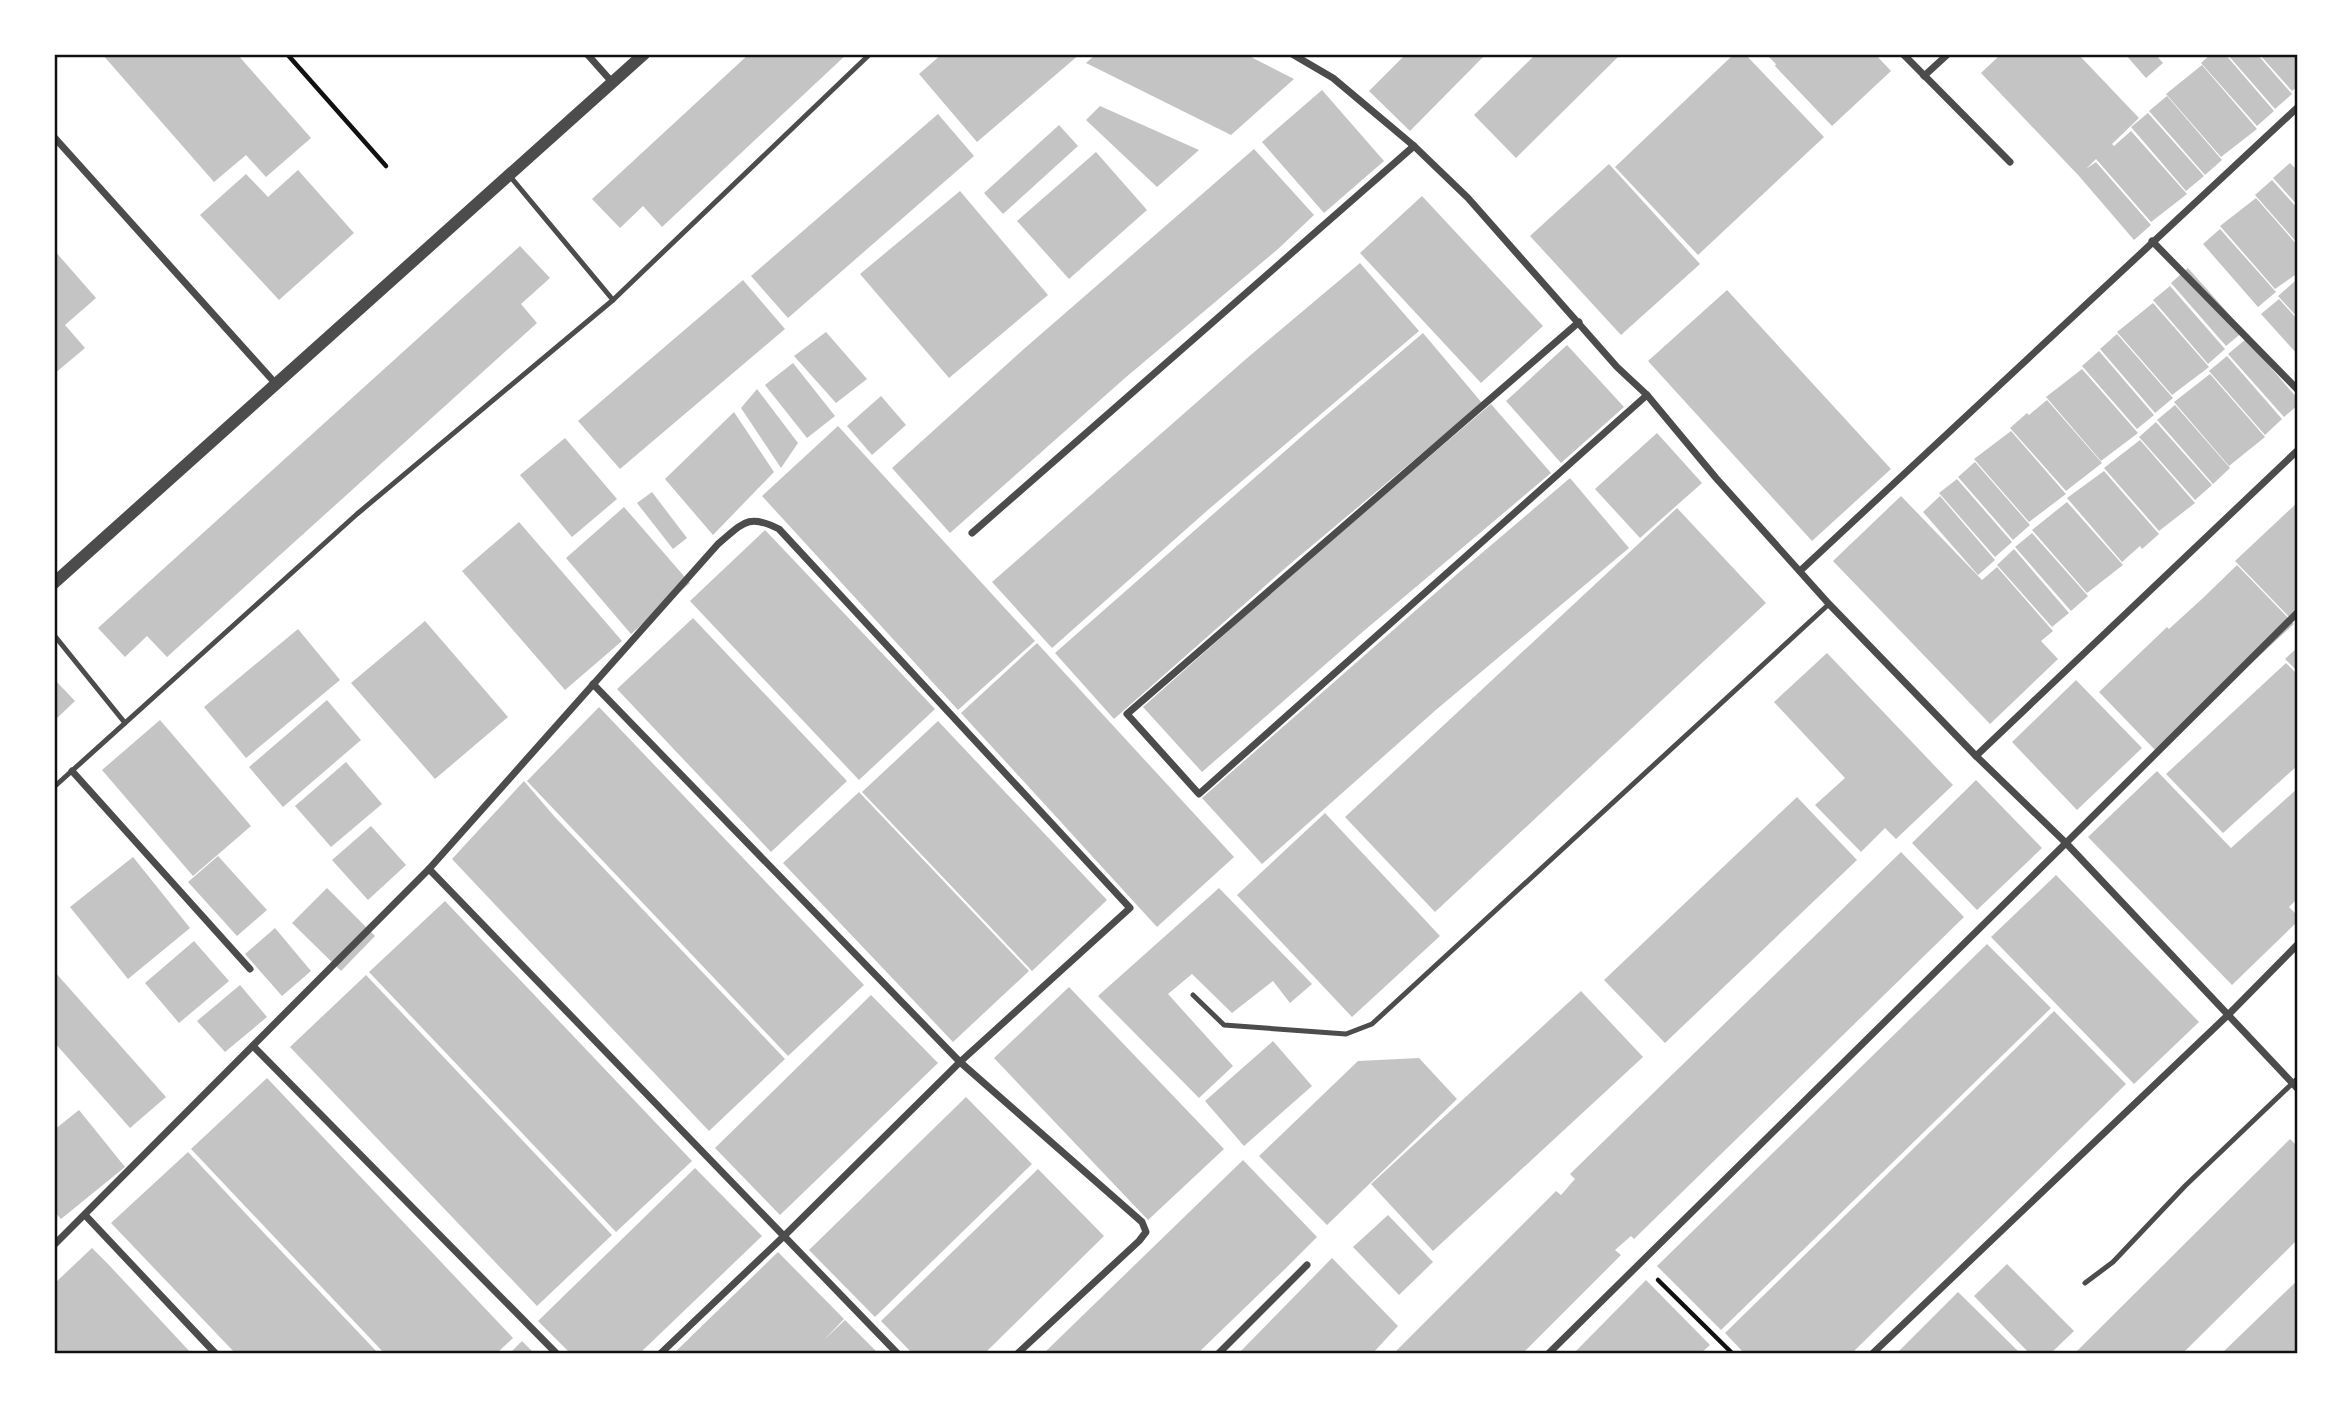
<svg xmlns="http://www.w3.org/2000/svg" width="2352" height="1408" font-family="Helvetica,sans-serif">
<rect width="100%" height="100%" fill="#fff"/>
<g fill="#c4c4c4">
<path d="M102 54H237L311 138 266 177 246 155 214 182Z"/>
<path d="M749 54H847L662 227 643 206 620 228 592 199Z"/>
<path d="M942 54H1080L977 142 919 74Z"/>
<path d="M1096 54H1245L1294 79 1231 135 1086 63Z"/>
<path d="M1406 54H1486L1410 131 1369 91Z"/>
<path d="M1536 54H1621L1516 158 1474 115Z"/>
<path d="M1734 54H1745L1824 137 1698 255 1615 167Z"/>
<path d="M1766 54H1875L1891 71 1832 126 1775 66 1776 64Z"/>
<path d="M2001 54H2078L2139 118 2112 144 2114 146 2131 131 2187 194 2151 222 2096 159 2086 169 2096 162 2151 225 2134 240 2079 176 1981 73Z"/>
<path d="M2125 54H2155L2163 63 2146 78Z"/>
<path d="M2211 54H2225L2274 111 2257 126 2201 63Z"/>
<path d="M2227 54H2257L2292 94 2275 109Z"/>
<path d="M2259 54H2298V86L2292 91Z"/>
<path d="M2202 65 2257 129 2221 157 2166 94Z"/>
<path d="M1322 90 1384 161 1324 213 1262 142Z"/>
<path d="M2167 96 2222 160 2205 175 2149 111Z"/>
<path d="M1100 106 1199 150 1157 187 1086 120Z"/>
<path d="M2148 113 2204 176 2186 191 2131 127Z"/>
<path d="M938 114 974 156 788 318 751 276Z"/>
<path d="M1059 125 1078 146 1003 214 984 193Z"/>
<path d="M1254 149 1314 215 1278 249 1125 378 950 533 892 468 1025 348Z"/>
<path d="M1096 152 1147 210 1069 279 1017 221Z"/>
<path d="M2290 163 2298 171V206L2273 178Z"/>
<path d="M1609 164 1700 264 1621 335 1530 236Z"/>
<path d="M298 170 354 233 279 300 200 215 246 174 268 197Z"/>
<path d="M2272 180 2298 209V244L2255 195Z"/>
<path d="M960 191 1048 295 949 378 860 274Z"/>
<path d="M1422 196 1543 326 1481 383 1360 253Z"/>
<path d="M2256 198 2298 246V273L2275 289 2220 226Z"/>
<path d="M2220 229 2276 292 2258 307 2203 244Z"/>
<path d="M520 246 550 278 521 304 537 323 167 657 147 636 125 657 98 628Z"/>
<path d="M54 250 96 298 65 325 85 348 54 374Z"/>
<path d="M1360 263 1419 331 1209 509 1052 648 992 582 1246 359Z"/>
<path d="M2188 268 2244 331 2226 346 2171 283Z"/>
<path d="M743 280 785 329 620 469 578 421Z"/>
<path d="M2295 281 2298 284V318L2278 296Z"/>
<path d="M2170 286 2225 349 2208 364 2153 300Z"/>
<path d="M1727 290 1891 469 1812 541 1648 361Z"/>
<path d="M2279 299 2298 320V355L2261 314Z"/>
<path d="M2153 303 2209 367 2172 395 2117 332Z"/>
<path d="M826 332 867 379 836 403 794 356Z"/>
<path d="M1423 333 1482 403 1290 564 1114 719 1055 653 1309 430Z"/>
<path d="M2117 334 2173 398 2155 413 2100 349Z"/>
<path d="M2246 339 2298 399V405L2284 417 2228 354Z"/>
<path d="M1567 345 1624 407 1561 463 1506 401Z"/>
<path d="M2099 351 2154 415 2137 429 2082 366Z"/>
<path d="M2227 356 2282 419 2265 435 2209 371Z"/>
<path d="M793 363 835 416 807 438 765 385Z"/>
<path d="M2082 369 2138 433 2101 461 2046 397Z"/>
<path d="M2210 374 2265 437 2229 466 2174 402Z"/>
<path d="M757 389 798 443 781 468 741 408Z"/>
<path d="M881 396 906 425 872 455 847 426Z"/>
<path d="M2047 400 2102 463 2066 491 2010 428 2027 413 2029 415Z"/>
<path d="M1491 404 1551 473 1359 635 1202 772 1143 707 1300 567Z"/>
<path d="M2175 405 2230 468 2213 484 2157 420Z"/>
<path d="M734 412 774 472 713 535 665 479Z"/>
<path d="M2156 422 2212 485 2195 500 2139 437Z"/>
<path d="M838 426 1035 641 958 710 762 496Z"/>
<path d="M2011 431 2066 494 2029 522 1974 459Z"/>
<path d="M1657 433 1702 483 1640 538 1595 489Z"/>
<path d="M565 438 617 499 572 537 520 475Z"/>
<path d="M2140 440 2195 503 2159 531 2104 468Z"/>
<path d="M1975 462 2030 525 2013 540 1958 477Z"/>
<path d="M2104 471 2159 534 2142 549 2140 546 2122 562 2067 498Z"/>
<path d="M1570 478 1629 548 1437 709 1262 864 1202 798 1456 575Z"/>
<path d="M1957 479 2012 542 1995 557 1939 493Z"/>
<path d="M652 492 687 538 673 549 637 503Z"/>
<path d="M1901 496 1982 580 1997 567 2053 631 2041 641 2058 659 1990 724 1833 561Z"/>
<path d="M1940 496 1995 560 1978 575 1923 512Z"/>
<path d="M2067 502 2123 565 2087 593 2032 530Z"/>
<path d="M2298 502V616L2293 621 2235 561Z"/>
<path d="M624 507 690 583 631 634 566 558Z"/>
<path d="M1677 508 1766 603 1435 912 1345 817Z"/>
<path d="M519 522 622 641 565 690 462 571Z"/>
<path d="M765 530 935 709 859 780 690 601Z"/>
<path d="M2032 533 2088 596 2071 611 2015 547Z"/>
<path d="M2014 549 2069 613 2052 627 1997 565Z"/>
<path d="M2237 565 2294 624 2156 751 2099 692 2167 627 2169 629 2203 598Z"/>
<path d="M693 618 847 781 771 852 617 689Z"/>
<path d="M425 621 508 717 435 779 351 683Z"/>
<path d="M298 629 340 680 246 758 204 707Z"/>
<path d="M1037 643 1234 857 1157 927 961 713Z"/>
<path d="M2298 647V672L2285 659Z"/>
<path d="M1827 653 1953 785 1896 839 1885 828 1861 852 1815 805 1845 778 1774 702Z"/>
<path d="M2286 663 2298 675V765L2223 833 2166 774Z"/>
<path d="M54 679 75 701 54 721Z"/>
<path d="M2076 680 2142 748 2077 810 2012 742Z"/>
<path d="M327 700 361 740 283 807 249 767Z"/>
<path d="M599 707 864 985 788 1056 527 781Z"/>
<path d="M160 720 251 826 193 876 102 770Z"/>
<path d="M938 721 1107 900 1032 971 862 792Z"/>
<path d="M346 762 382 804 331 847 295 806Z"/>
<path d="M2157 771 2231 848 2298 788V898L2289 907 2298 916V921L2232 985 2088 837Z"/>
<path d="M1976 780 2042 848 1977 910 1912 843Z"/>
<path d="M524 781 554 816 785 1059 709 1131 452 859Z"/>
<path d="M859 792 1029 971 953 1042 783 863Z"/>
<path d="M1797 797 1857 860 1665 1043 1604 980Z"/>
<path d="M1325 813 1440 936 1352 1017 1237 895Z"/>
<path d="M371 826 406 865 368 900 332 860Z"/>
<path d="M1901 852 1964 917 1634 1239 1631 1236 1615 1250 1621 1255 1522 1354H1393L1556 1191 1561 1195 1575 1179 1570 1174Z"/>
<path d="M218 856 267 910 237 936 188 882Z"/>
<path d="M133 857 190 928 128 979 70 907Z"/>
<path d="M2056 875 2199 1022 2134 1084 1991 937Z"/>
<path d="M327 888 375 936 341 971 292 923Z"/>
<path d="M1219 888 1312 984 1290 1003 1273 981 1232 1013 1192 974 1168 994 1233 1066 1199 1098 1098 996Z"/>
<path d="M445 901 692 1161 616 1232 369 972Z"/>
<path d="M275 928 311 971 282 996 245 954Z"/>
<path d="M194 941 229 981 179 1023 145 983Z"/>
<path d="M1987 944 2051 1008 1721 1330 1657 1266Z"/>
<path d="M54 971 166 1097 130 1128 54 1042Z"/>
<path d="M366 975 612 1235 537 1306 290 1047Z"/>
<path d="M240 985 267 1017 225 1052 197 1021Z"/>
<path d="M1069 987 1224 1149 1148 1220 994 1058Z"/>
<path d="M1581 991 1643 1057 1433 1251 1371 1184Z"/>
<path d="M871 995 938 1063 780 1215 715 1148Z"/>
<path d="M2054 1011 2126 1084 1851 1354H1745L1725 1333Z"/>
<path d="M1273 1041 1312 1086 1244 1146 1205 1101Z"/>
<path d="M1419 1058 1457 1099 1327 1225 1259 1156 1358 1061Z"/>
<path d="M267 1078 513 1338 496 1354H385L191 1149Z"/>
<path d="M966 1097 1032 1164 875 1317 809 1250Z"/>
<path d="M79 1110 125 1167 61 1219 54 1211V1130Z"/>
<path d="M2290 1139 2298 1147V1239L2182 1354H2074Z"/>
<path d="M188 1152 264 1233 379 1354H236L111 1223Z"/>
<path d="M1243 1160 1317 1237 1285 1269 1197 1354H1043Z"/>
<path d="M695 1168 762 1236 639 1354H571L538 1321Z"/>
<path d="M1038 1169 1104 1236 984 1354H913L881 1321Z"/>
<path d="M1388 1215 1433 1262 1399 1295 1353 1247Z"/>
<path d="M92 1248 108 1264 192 1354H54V1284Z"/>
<path d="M778 1252 844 1319 824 1340 845 1320 879 1354H673Z"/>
<path d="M1332 1258 1398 1326 1372 1354H1238Z"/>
<path d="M2007 1264 2074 1331 2050 1354H2030L1974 1296Z"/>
<path d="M1646 1280 1710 1345 1700 1354H1573Z"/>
<path d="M2298 1280V1354H2221L2279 1298Z"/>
<path d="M1958 1292 2021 1354H1896Z"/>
<path d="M522 1341 535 1354H509Z"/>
</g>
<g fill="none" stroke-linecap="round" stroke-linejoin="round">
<g stroke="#111" stroke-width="4.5">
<path d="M287 54 386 166"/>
<path d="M1658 1280 1733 1354"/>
</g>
<g stroke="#4c4c4c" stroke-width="5">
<path d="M509 175 613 300"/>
<path d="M54 635 125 723"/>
<path d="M54 787 357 514 613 300 870 54"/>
<path d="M1193 995 1224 1025 1346 1034 1372 1024 1829 604"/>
<path d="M2085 1283 2113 1262 2185 1186 2298 1078"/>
</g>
<g stroke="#4c4c4c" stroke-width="7">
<path d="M587 54 612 82"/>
<path d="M1292 54 1333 78 1414 146 1468 198 1617 367 1647 395 1716 478 1829 604 1976 756 2066 843 2298 1089"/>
<path d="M1903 54 2010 162"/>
<path d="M1924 76 1948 54"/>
<path d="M54 137 276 384"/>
<path d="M2152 241 2298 390"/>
<path d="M1579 322 1127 714 1199 794 1647 395"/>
<path d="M972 533 1414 146"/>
<path d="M1800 571 2298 107"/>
<path d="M593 684 960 1062 1142 1222 1146 1232 1139 1241 1017 1354"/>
<path d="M1976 756 2298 450"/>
<path d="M72 771 250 969"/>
<path d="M429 869 898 1354"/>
<path d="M253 1046 557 1354"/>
<path d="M85 1215 216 1354"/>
<path d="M54 1245 429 869 718 544C743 523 748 513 779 529L1130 908 960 1062 783 1237 660 1354"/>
<path d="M1218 1354 1307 1265"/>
<path d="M1548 1354 2066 843 2298 612"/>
<path d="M1872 1354 2228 1015 2298 944"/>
</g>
<path stroke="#4c4c4c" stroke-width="12" d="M54 583 644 54"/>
</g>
<rect width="2352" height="1408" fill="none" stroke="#ffffff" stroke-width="112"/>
<rect x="56" y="56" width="2240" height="1296" fill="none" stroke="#111" stroke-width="2.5"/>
</svg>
